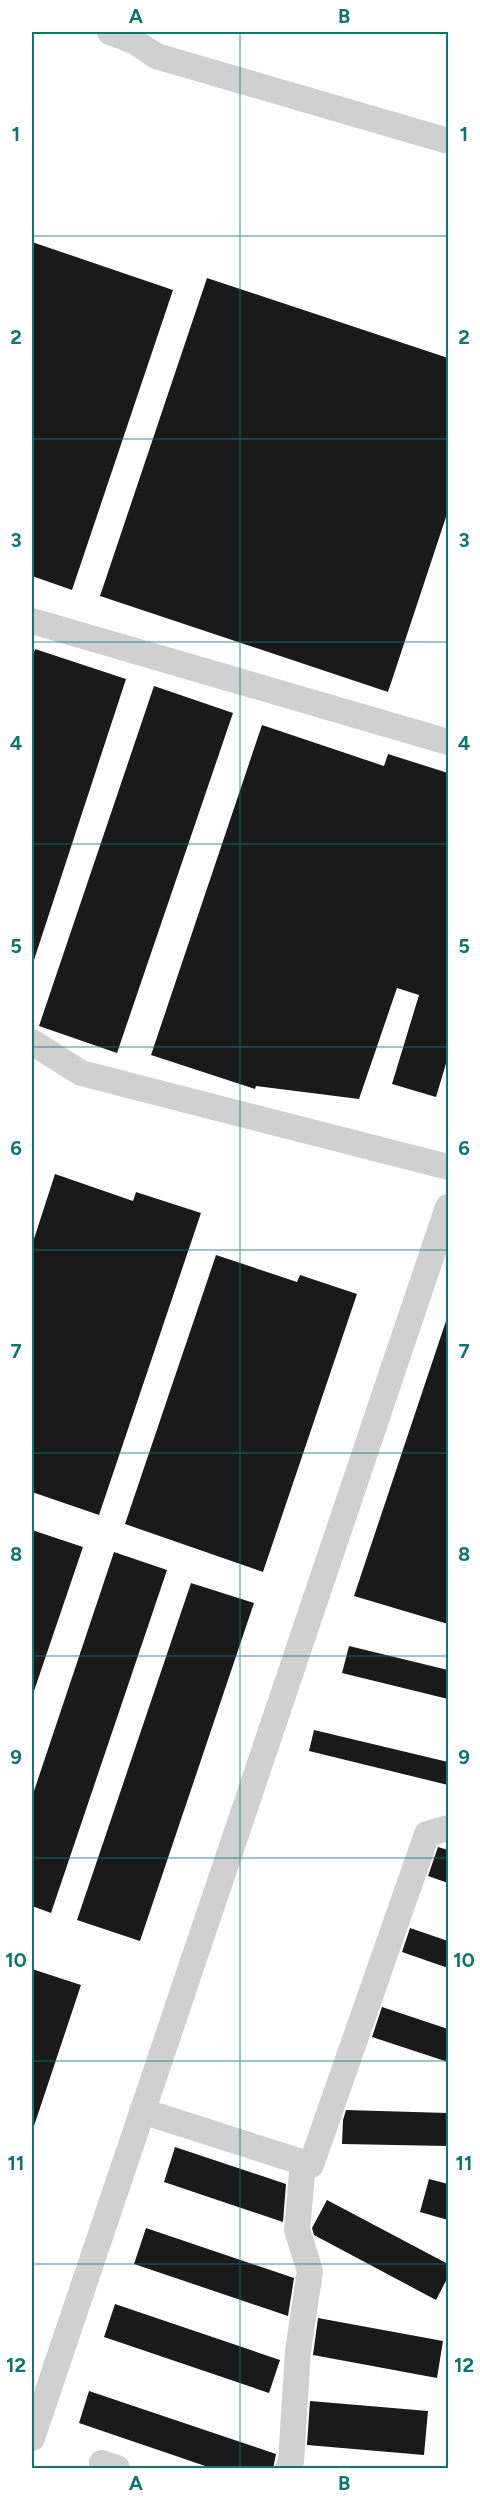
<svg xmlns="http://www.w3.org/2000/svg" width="480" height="2500" font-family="Figtree,sans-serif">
<rect width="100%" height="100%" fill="#fff"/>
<g fill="#1a1a1a">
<path d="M32 242 173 290 72 590 32 576Z"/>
<path d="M207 278 448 358V511L388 692 100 596Z"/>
<path d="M35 649 126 679 34 960 32 959V659Z"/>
<path d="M154 686 233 713 117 1053 39 1026Z"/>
<path d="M262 725 384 766 388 754 448 773V1057L436 1097 392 1084 419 995 397 988 359 1099 256 1086 255 1089 151 1055Z"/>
<path d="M55 1174 133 1201 136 1192 201 1213 99 1515 32 1492V1245Z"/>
<path d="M216 1255 297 1282 300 1275 357 1294 263 1572 125 1524Z"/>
<path d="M446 1321H448V1624L354 1596Z"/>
<path d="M32 1530 83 1547 34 1691H32Z"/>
<path d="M114 1552 167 1570 51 1913 32 1906V1797Z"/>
<path d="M191 1583 254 1603 140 1941 77 1920Z"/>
<path d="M349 1646 448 1670V1699L342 1673Z"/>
<path d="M314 1730 448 1762V1785L309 1751Z"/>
<path d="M438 1847 448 1850V1883L428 1876Z"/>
<path d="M410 1928 448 1941V1968L402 1952Z"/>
<path d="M32 1969 81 1985 34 2126H32Z"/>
<path d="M382 2007 448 2029V2062L372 2037Z"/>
<path d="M346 2110 448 2113V2146L342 2144 343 2120Z"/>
<path d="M175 2147 286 2184 283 2222 164 2182Z"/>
<path d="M429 2179 448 2184V2220L420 2212Z"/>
<path d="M327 2200 448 2264V2277L436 2300 314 2235 312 2228Z"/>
<path d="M146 2228 294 2278 288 2316 134 2264Z"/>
<path d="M115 2304 280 2360 269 2393 104 2337Z"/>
<path d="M318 2318 443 2341 437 2378 313 2355Z"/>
<path d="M89 2391 276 2454 273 2469H214L79 2423Z"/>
<path d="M310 2401 428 2411 424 2455 307 2445Z"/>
</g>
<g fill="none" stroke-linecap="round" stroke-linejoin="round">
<g stroke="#d0d0d0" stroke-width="26">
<path d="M110 32 134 41 156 56 448 141"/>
<path d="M32 621 448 742"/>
<path d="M32 1042 81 1073 448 1167"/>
<path d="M142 2111 311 2165 427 1834 448 1828"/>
<path d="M32 2438 448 1207"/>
<path d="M102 2463 117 2468"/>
<path d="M288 2468 291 2462 298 2351 310 2271 297 2230 303 2162"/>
</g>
</g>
<path fill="none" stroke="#0f766e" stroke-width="1.5" stroke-opacity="0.55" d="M240 32V2468M32 236H448M32 439H448M32 642H448M32 844H448M32 1047H448M32 1250H448M32 1453H448M32 1656H448M32 1858H448M32 2061H448M32 2264H448"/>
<rect width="480" height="2500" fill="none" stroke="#ffffff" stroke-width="66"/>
<rect x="33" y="33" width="414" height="2434" fill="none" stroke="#0f766e" stroke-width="2"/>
<g font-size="20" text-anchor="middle" font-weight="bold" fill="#0f766e">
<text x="136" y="23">A</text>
<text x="344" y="23">B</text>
<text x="16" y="141">1</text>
<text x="464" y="141">1</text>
<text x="16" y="344">2</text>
<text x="464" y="344">2</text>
<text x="16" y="547">3</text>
<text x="464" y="547">3</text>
<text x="16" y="750">4</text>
<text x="464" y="750">4</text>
<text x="16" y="953">5</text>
<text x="464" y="953">5</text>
<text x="16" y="1155">6</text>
<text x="464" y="1155">6</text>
<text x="16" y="1358">7</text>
<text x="464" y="1358">7</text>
<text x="16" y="1561">8</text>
<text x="464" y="1561">8</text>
<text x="16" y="1764">9</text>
<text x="464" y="1764">9</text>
<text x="16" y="1967">10</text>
<text x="464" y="1967">10</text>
<text x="16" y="2170">11</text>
<text x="464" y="2170">11</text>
<text x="16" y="2372">12</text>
<text x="464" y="2372">12</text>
<text x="136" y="2490">A</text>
<text x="344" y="2490">B</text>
</g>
</svg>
